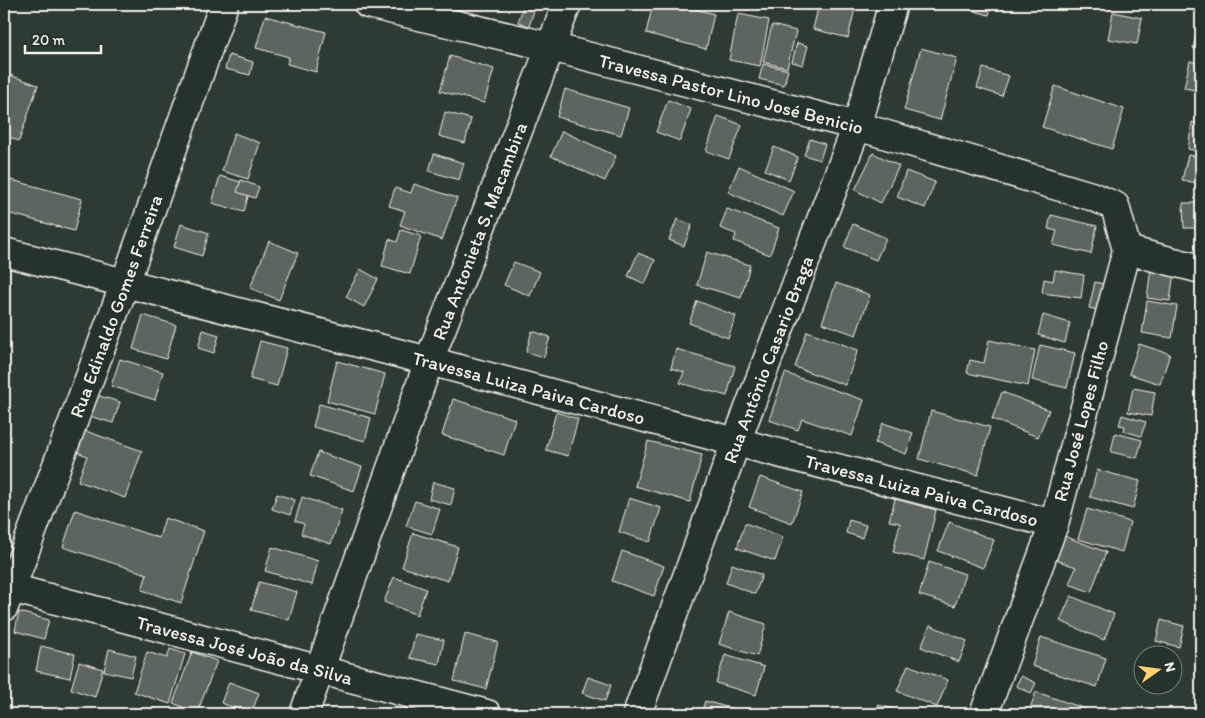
<svg xmlns="http://www.w3.org/2000/svg" width="1205" height="718" font-family="Itim,sans-serif">
<rect width="100%" height="100%" fill="#2e3b34"/>
<filter id="ink" filterUnits="userSpaceOnUse"><feTurbulence type="fractalNoise" baseFrequency=".02" numOctaves="2"/><feDisplacementMap in="SourceGraphic" scale="10" xChannelSelector="R" yChannelSelector="G"/><feConvolveMatrix kernelMatrix="1 2 1 2 8 2 1 2 1" color-interpolation-filters="sRGB"/></filter>
<g filter="url(#ink)">
<g fill="#5c655e" stroke="#f4f1e8">
<path d="M653 4H675L714 14 706 49 646 33Z"/>
<path d="M819 4H856L848 38 813 29Z"/>
<path d="M950 4H992L989 15Z"/>
<path d="M524 5 535 8 529 26 518 22Z"/>
<path d="M1113 12 1142 18 1137 44 1108 39Z"/>
<path d="M738 14 769 20 760 66 729 60Z"/>
<path d="M1201 15V50L1193 48Z"/>
<path d="M265 16 326 32 316 72 287 64 289 57 256 48Z"/>
<path d="M772 25 796 31 787 68 763 62Z"/>
<path d="M797 43 808 46 803 65 792 62Z"/>
<path d="M921 48 957 58 940 120 904 110Z"/>
<path d="M229 55 253 62 250 75 225 69Z"/>
<path d="M450 56 494 69 484 103 440 91Z"/>
<path d="M1190 61 1201 64V91L1184 88Z"/>
<path d="M763 64 788 70 784 85 759 79Z"/>
<path d="M983 68 1009 76 1002 96 977 88Z"/>
<path d="M4 73 38 85 19 141 4 135Z"/>
<path d="M1055 86 1124 109 1112 149 1042 127Z"/>
<path d="M565 89 629 108 621 135 557 117Z"/>
<path d="M668 100 691 109 680 141 656 132Z"/>
<path d="M445 112 471 119 465 143 439 136Z"/>
<path d="M718 116 742 125 729 159 706 151Z"/>
<path d="M1192 122 1201 124V152L1188 149Z"/>
<path d="M562 131 616 156 605 181 551 156Z"/>
<path d="M234 133 260 143 248 179 222 171Z"/>
<path d="M810 139 825 144 820 160 804 155Z"/>
<path d="M774 147 798 157 789 180 765 170Z"/>
<path d="M873 153 899 166 881 203 855 190Z"/>
<path d="M434 154 464 163 459 180 429 171Z"/>
<path d="M1188 155 1201 157V184L1182 180Z"/>
<path d="M739 166 794 191 783 216 728 192Z"/>
<path d="M906 171 935 182 925 208 897 197Z"/>
<path d="M220 176 251 185 244 212 212 203Z"/>
<path d="M4 178 82 199 74 231 4 212Z"/>
<path d="M241 180 259 187 255 198 237 192Z"/>
<path d="M414 184 457 198 442 240 400 225 405 211 389 206 395 188 411 193Z"/>
<path d="M1183 203H1201V228H1184Z"/>
<path d="M727 209 779 228 770 255 734 241 736 234 720 228Z"/>
<path d="M1051 215 1097 226 1091 254 1053 245 1057 231 1048 229Z"/>
<path d="M677 219 692 225 684 246 669 240Z"/>
<path d="M181 224 209 233 202 256 174 247Z"/>
<path d="M853 224 886 238 876 260 844 247Z"/>
<path d="M401 230 421 236 410 274 382 266 389 239 397 242Z"/>
<path d="M269 241 298 253 279 300 250 288Z"/>
<path d="M707 252 750 265 741 298 697 285Z"/>
<path d="M638 253 655 260 645 284 628 276Z"/>
<path d="M514 262 540 272 530 296 504 285Z"/>
<path d="M1151 268 1174 272 1170 301 1147 298Z"/>
<path d="M360 269 378 279 364 307 346 297Z"/>
<path d="M1055 270 1084 275 1081 298 1042 293 1044 279 1053 281Z"/>
<path d="M1095 282 1107 285 1101 311 1089 308Z"/>
<path d="M836 283 870 295 856 335 822 323Z"/>
<path d="M697 301 736 316 728 338 689 323Z"/>
<path d="M1147 301 1177 306 1172 338 1142 333Z"/>
<path d="M143 315 176 325 166 359 133 349Z"/>
<path d="M1043 315 1070 323 1065 343 1038 335Z"/>
<path d="M203 330 219 335 214 353 198 348Z"/>
<path d="M532 331 550 337 544 357 526 352Z"/>
<path d="M807 331 858 350 845 385 795 367Z"/>
<path d="M989 340 1035 350 1028 386 967 373 970 360 984 363Z"/>
<path d="M260 341 287 348 277 386 250 379Z"/>
<path d="M1139 344 1170 354 1160 384 1129 374Z"/>
<path d="M1040 345 1075 353 1067 388 1032 380Z"/>
<path d="M676 349 735 366 727 396 680 383 684 372 671 368Z"/>
<path d="M120 359 163 372 155 400 111 386Z"/>
<path d="M337 361 385 374 375 414 327 401Z"/>
<path d="M785 373 864 400 852 436 802 419 798 430 769 420Z"/>
<path d="M1133 388 1155 392 1151 416 1128 412Z"/>
<path d="M1002 392 1049 410 1038 437 992 419Z"/>
<path d="M96 395 120 402 113 423 89 416Z"/>
<path d="M453 399 515 419 504 455 442 435Z"/>
<path d="M319 404 371 418 365 441 313 427Z"/>
<path d="M931 411 990 427 978 475 919 459Z"/>
<path d="M556 412 578 419 568 456 546 450Z"/>
<path d="M1122 415 1146 422 1141 436 1124 431 1125 426 1119 425Z"/>
<path d="M883 423 913 433 906 454 875 443Z"/>
<path d="M83 430 142 451 125 498 78 481 87 456 75 451Z"/>
<path d="M1115 433 1142 440 1137 458 1111 452Z"/>
<path d="M648 441 702 455 690 502 635 486Z"/>
<path d="M318 452 362 467 354 491 310 476Z"/>
<path d="M1097 470 1140 481 1133 509 1090 497Z"/>
<path d="M760 477 803 492 792 523 749 507Z"/>
<path d="M433 482 455 488 451 505 429 499Z"/>
<path d="M277 494 295 500 290 515 272 509Z"/>
<path d="M302 497 342 510 331 544 301 534 304 524 295 521Z"/>
<path d="M629 498 661 508 650 542 619 532Z"/>
<path d="M895 499 936 510 924 560 893 552 900 523 889 521Z"/>
<path d="M415 501 440 509 432 534 406 526Z"/>
<path d="M1087 509 1130 522 1122 552 1078 539Z"/>
<path d="M75 510 159 538 165 518 204 531 181 603 142 590 147 574 63 547Z"/>
<path d="M849 520 866 525 862 538 846 533Z"/>
<path d="M949 522 994 540 983 568 938 551Z"/>
<path d="M745 523 783 537 775 561 737 548Z"/>
<path d="M413 533 458 547 448 581 402 567Z"/>
<path d="M1064 536 1106 552 1091 592 1069 584 1076 567 1056 560Z"/>
<path d="M272 547 318 561 312 585 265 571Z"/>
<path d="M622 551 664 566 654 596 612 581Z"/>
<path d="M929 562 965 574 955 606 919 595Z"/>
<path d="M732 564 762 575 755 594 726 583Z"/>
<path d="M394 577 426 589 417 615 384 602Z"/>
<path d="M259 582 297 592 289 620 251 610Z"/>
<path d="M1071 596 1114 614 1104 640 1060 621Z"/>
<path d="M19 612 49 620 44 639 15 631Z"/>
<path d="M729 612 766 624 757 656 719 644Z"/>
<path d="M1161 620 1184 626 1179 647 1156 641Z"/>
<path d="M930 625 967 641 959 662 921 647Z"/>
<path d="M415 634 444 640 439 664 410 658Z"/>
<path d="M465 634 498 642 486 689 454 681Z"/>
<path d="M1041 637 1106 658 1097 687 1032 666Z"/>
<path d="M41 646 75 654 70 678 36 671Z"/>
<path d="M109 649 136 656 131 677 104 671Z"/>
<path d="M170 649 185 654 170 704 134 692 147 652 167 658Z"/>
<path d="M192 652 217 661 197 713 173 703Z"/>
<path d="M725 655 764 667 756 695 716 683Z"/>
<path d="M79 662 103 669 95 697 71 689Z"/>
<path d="M908 665 948 680 937 707 897 691Z"/>
<path d="M1021 676 1036 683 1031 693 1016 686Z"/>
<path d="M588 677 611 685 605 701 582 693Z"/>
<path d="M229 682 259 693 251 714 221 703Z"/>
<path d="M1036 692 1086 709 1085 714H1028Z"/>
<path d="M705 701 737 710 736 714H701Z"/>
<path d="M878 705 914 714H876Z"/>
</g>
<g fill="none" stroke-linecap="round" stroke-linejoin="round">
<defs>
<g id="minor">
<path id="s1" d="M368 4 551 47 857 126 1091 196 1115 206 1127 250 1054 524 984 714"/>
<path d="M1127 250 1201 269"/>
<path id="s2" d="M4 252 429 361 736 442 1054 524"/>
<path id="s3" d="M4 607 11 588 487 714"/>
<path id="s4" d="M304 714 429 361 567 4"/>
<path id="s5" d="M637 714 736 442 857 126 893 4"/>
</g>
<g id="tertiary">
<path id="s6" d="M4 586 11 588 125 283 224 4"/>
</g>
</defs>
<use href="#minor" stroke="#f4f1e8" stroke-width="31"/>
<use href="#tertiary" stroke="#f4f1e8" stroke-width="31"/>
<use href="#minor" stroke="#26332d" stroke-width="28"/>
<use href="#tertiary" stroke="#26332d" stroke-width="28"/>
</g>
</g>
<g text-anchor="middle" dominant-baseline="central" stroke-width="4" stroke-linejoin="round" paint-order="stroke">
<g font-size="19" fill="#f4f1e8" stroke="#26332d">
<text stroke="none"><textPath href="#s1" startOffset="374">Travessa Pastor Lino José Benicio</textPath></text>
<text stroke="none"><textPath href="#s4" startOffset="514">Rua Antonieta S. Macambira</textPath></text>
<text stroke="none"><textPath href="#s6" startOffset="308">Rua Edinaldo Gomes Ferreira</textPath></text>
<text stroke="none"><textPath href="#s5" startOffset="378">Rua Antônio Casario Braga</textPath></text>
<text stroke="none"><textPath href="#s2" startOffset="542">Travessa Luiza Paiva Cardoso</textPath></text>
<text transform="translate(1081 421) rotate(-75)">Rua José Lopes Filho</text>
<text stroke="none"><textPath href="#s2" startOffset="948">Travessa Luiza Paiva Cardoso</textPath></text>
<text stroke="none"><textPath href="#s3" startOffset="262">Travessa José João da Silva</textPath></text>
</g>
</g>
<rect width="1205" height="718" fill="none" stroke="#26332d" stroke-width="20"/>
<rect x="10" y="10" width="1185" height="698" fill="none" stroke="#f4f1e8" stroke-width="2" filter="url(#ink)"/>
<g transform="translate(1158 670) rotate(76)"><circle r="24" fill="#26332d" stroke="#787f78"/>
<path d="M0-4L9 19L0 12L-9 19Z" fill="#ffd166"/>
<text y="-8" font-size="14" font-weight="bold" text-anchor="middle" fill="#f4f1e8">N</text>
</g>
<path d="M25 45v8h76v-8" fill="none" stroke="#f4f1e8" stroke-width="2.5"/>
<text x="32" y="45" font-size="15" fill="#f4f1e8" stroke="#26332d" stroke-width="4" paint-order="stroke">20 m</text>
</svg>
